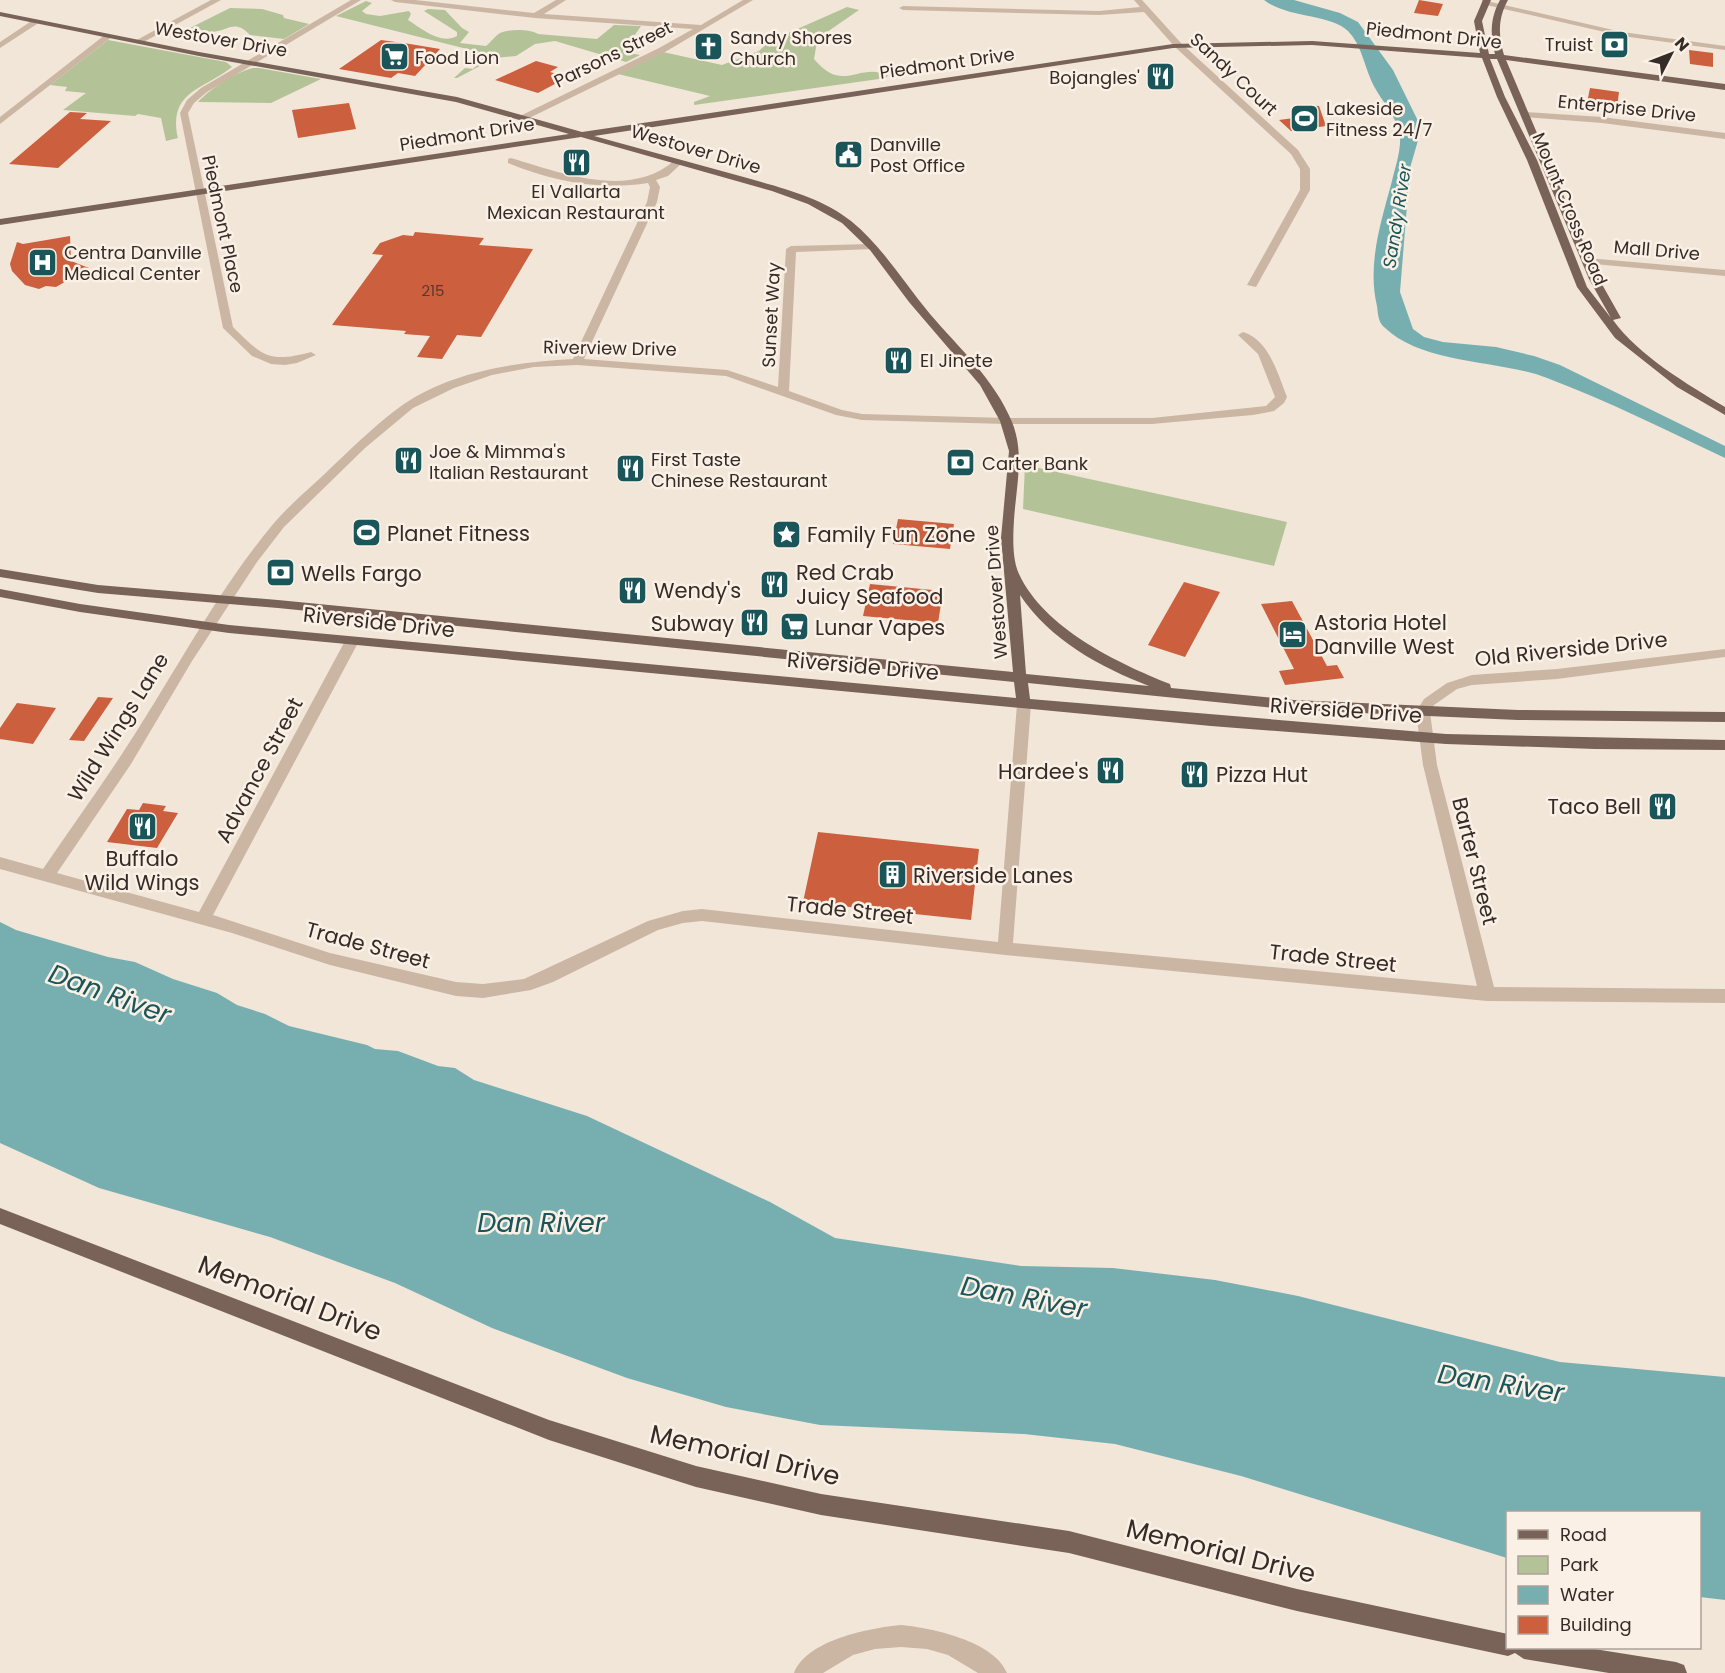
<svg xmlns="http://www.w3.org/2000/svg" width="1725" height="1673" font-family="Poppins,sans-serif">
<rect width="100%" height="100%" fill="#f2e6d9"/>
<g fill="#b4c298">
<path d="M366 1 372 3 362 11 366 14 380 16 409 11 411 14 408 20C422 29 441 45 457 36V32L424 11 428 9 445 10 462 28 469 32 460 43 486 46C490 43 496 35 500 33 509 29 530 29 538 34L597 39 614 25 641 26 626 48 630 53 640 55 626 62 555 41 535 44 516 56 495 58 457 78H454L465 68 473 69 487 54 336 16Z"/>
<path d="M847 7 859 10 814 41 817 42 814 59C843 94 858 62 888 75L886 78 694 105V102L710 96 618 74 663 52 722 65 759 51 768 42Z"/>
<path d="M230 8 262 9 283 15 284 18 309 24 284 39 250 35C234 18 228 32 210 32 204 32 196 29 190 28Z"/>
<path d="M108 40 226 62 232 67C203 90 168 91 178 138L166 141 161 118 138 114 135 116 63 110 86 93 65 91 67 87 50 85Z"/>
<path d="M253 68H259L321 79 271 103 198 102C211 88 234 73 253 68Z"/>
<path d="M1025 465 1287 522 1274 566 1023 509Z"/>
</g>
<g fill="#77afb1">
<path d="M1264 0H1294L1340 13 1358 22 1393 70 1420 125 1419 137 1410 168 1400 292 1413 329 1424 337 1443 342 1496 347 1534 356 1560 365 1725 446V458C1666 430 1608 401 1547 378 1497 359 1423 365 1384 327 1378 322 1378 313 1377 306 1367 264 1381 222 1392 181 1395 168 1401 151 1400 137 1398 116 1379 99 1371 80 1364 64 1361 44 1348 31 1330 14 1286 18 1264 0Z"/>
<path d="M0 922 16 930 108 957 135 962 173 979 217 993 237 1005 265 1014 289 1026 367 1045 375 1049 398 1051 438 1066 455 1068 474 1080 587 1116 770 1202 835 1238 1021 1266 1113 1268 1215 1280 1298 1296 1560 1362 1725 1377V1600L1700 1597V1512H1508L1507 1558 1241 1476 1115 1444 1024 1434 820 1425 726 1407 627 1378 492 1328 395 1283 270 1237 99 1188 0 1143Z"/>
</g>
<g fill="#cb5f3e">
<path d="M1419 0 1443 4 1438 16 1414 13Z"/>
<path d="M381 40 410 44 440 49 415 76 398 73 391 78 339 69Z"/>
<path d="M1689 50 1713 53V67L1690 64Z"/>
<path d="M536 61 558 67 550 72 568 77 538 93 495 80Z"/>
<path d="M1590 88 1619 92 1617 108 1587 103Z"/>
<path d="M349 103 356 129 298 138 292 110Z"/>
<path d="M1297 105 1319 106 1326 126 1291 131 1279 120 1301 117Z"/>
<path d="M70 112 87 113 80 119 111 121 58 168 9 164Z"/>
<path d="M415 232 484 238 479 245 533 249 481 337 457 335 442 359 417 357 430 336 404 334 406 331 332 325 383 255 372 254 380 243 403 235 413 236Z"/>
<path d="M70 236 71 261 89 268 56 287 46 286 39 289 25 285 12 271 10 264 17 242 23 244Z"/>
<path d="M898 519 954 524 950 549 893 544Z"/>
<path d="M1184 582 1220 592 1185 657 1148 645Z"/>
<path d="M870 584 943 591 938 623 863 616Z"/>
<path d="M1292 601 1327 666 1337 665 1344 678 1285 685 1279 671 1294 669 1261 604Z"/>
<path d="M98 697 113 698 84 741 69 740Z"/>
<path d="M17 703 56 708 33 744 0 739V728Z"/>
<path d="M143 803 166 806 163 811 178 813 157 848 107 842 127 809 139 810Z"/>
<path d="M818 832 979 849 971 920 803 902Z"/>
</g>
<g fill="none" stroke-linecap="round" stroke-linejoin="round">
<g fill="#cbb6a4" fill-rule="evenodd">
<path d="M211 0H221L140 44 133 42Z"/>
<path d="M351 0H361L207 92 194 103 188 113 233 327C263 357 270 363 311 352L316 355 297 363 285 365 271 364 252 356 223 328 180 113 187 100 201 88Z"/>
<path d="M391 0H415L534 13 556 0H566L544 14 701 25 743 0H753L665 52 523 121 519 118 520 116 659 48 693 29 535 18 395 2Z"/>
<path d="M1134 0H1142L1181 43 1298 150 1310 169V190L1256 287 1247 285 1300 190V169L1291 154 1175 47 1144 12 1099 15 903 10 899 8 903 6 1099 11 1140 7Z"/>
<path d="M1482 0 1622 32 1725 46V50L1622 36 1482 4Z"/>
<path d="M33 20 40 22 0 48V42Z"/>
<path d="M106 34 113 36 0 124V117Z"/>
<path d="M1526 112 1602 117 1725 133V139L1602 123 1523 117 1522 115Z"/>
<path d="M511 158C562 173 630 200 675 160L683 162 668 176 656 180 660 187 657 202 584 359 727 370 778 387 786 249 791 246 871 244 876 247 874 249 796 252 789 391 842 410 862 414 1006 418H1152L1266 406 1275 397 1258 354 1238 335 1243 332C1269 340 1278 374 1287 397L1284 403 1274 411 1253 415 1152 424H1006L862 420 836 415 726 376 577 365 534 367 492 375 454 388 413 408 365 448 284 527 257 562 192 661 131 764 57 873 199 912 345 641 352 637 359 641 213 915 330 953 456 982 483 984 524 979 648 921 683 911 702 909 998 942 1017 704 1024 699 1031 704 1013 943 1477 986 1423 765 1416 712 1424 699 1447 683 1472 675 1557 669 1725 649V657L1557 679 1472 685 1457 689 1434 705 1430 712 1437 765 1494 987 1725 989V1003L1487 1001 1005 955 702 921 683 923 658 930 553 982 531 990 483 998 456 996 330 965 232 933 0 869V857L43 869C68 832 95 795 120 757 172 679 214 595 274 523 292 502 316 483 336 463 357 443 380 421 404 404 453 371 516 362 573 359L647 202 650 187 648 183C601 191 551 181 508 163V159Z"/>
<path d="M1587 258 1725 270V276L1583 263V259Z"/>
<path d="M901 1625C932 1628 994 1641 1007 1673H978L948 1655 927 1649 901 1647 875 1649 853 1655 823 1673H794C807 1640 869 1628 901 1625Z"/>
</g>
<g fill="#796257" fill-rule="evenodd">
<path d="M1483 0H1491L1482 21 1489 54H1495C1490 35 1490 18 1500 0H1508C1498 18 1498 35 1504 55L1725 84V90L1506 60 1599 279 1621 318 1613 320C1639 356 1687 384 1725 407V415L1677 387 1615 338 1577 287 1527 160 1497 97 1482 58 1312 45 1173 48 594 136C639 148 684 161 729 173 770 185 817 194 851 221 883 247 904 283 930 314 959 348 995 380 1012 422 1025 454 1016 486 1014 520 1013 536 1012 559 1019 574 1044 628 1117 663 1170 684L1171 688 1294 700 1518 710 1725 712V722L1518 720 1294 710 1028 683 1030 699 1446 734 1725 740V750L1595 749 1446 744 1211 726 229 633 80 612 0 597V589L80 604 229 625 1016 698 1014 682 278 608 98 593 0 577V569L98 585 278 600 1013 672 1001 538 1009 451 1000 421 980 385 909 302 870 250 842 223 808 204 772 191 581 137 0 225V219L569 134 456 102 199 56 0 16V12L199 52 457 97 582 132 1173 44 1312 41 1480 53 1474 21ZM1490 59H1497L1589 279 1611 318 1587 287 1537 160 1505 97ZM1020 595C1050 640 1100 667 1149 686L1026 674Z"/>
<path d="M0 1208 549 1420 696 1466 821 1494 1069 1531 1297 1589 1508 1634V1648H1588L1676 1662 1684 1665 1687 1673H1609L1524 1659 1515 1653 1508 1656 1297 1611 1069 1553 821 1515 696 1487 549 1440 0 1224Z"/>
</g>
</g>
<defs>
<symbol id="bank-square" viewBox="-11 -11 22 22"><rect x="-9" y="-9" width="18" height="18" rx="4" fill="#1a5559" stroke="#faf0e5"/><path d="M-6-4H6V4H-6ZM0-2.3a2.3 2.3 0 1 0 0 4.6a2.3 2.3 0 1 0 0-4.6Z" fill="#fff"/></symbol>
<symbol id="church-square" viewBox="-11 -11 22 22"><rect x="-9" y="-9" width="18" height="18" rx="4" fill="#1a5559" stroke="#faf0e5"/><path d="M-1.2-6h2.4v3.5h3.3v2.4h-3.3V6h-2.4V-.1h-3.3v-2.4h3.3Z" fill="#fff"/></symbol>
<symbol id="supermarket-square" viewBox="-11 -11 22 22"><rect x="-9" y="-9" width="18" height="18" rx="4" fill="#1a5559" stroke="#faf0e5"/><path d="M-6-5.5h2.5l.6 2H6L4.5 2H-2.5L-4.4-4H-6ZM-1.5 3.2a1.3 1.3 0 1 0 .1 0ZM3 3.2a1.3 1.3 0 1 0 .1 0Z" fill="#fff"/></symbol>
<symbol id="restaurant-square" viewBox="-11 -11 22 22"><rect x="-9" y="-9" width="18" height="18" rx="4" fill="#1a5559" stroke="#faf0e5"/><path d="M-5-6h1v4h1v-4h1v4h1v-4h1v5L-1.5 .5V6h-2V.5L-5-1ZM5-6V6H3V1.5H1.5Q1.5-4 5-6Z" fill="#fff"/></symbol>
<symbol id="stadium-square" viewBox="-11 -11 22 22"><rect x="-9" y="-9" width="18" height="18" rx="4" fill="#1a5559" stroke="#faf0e5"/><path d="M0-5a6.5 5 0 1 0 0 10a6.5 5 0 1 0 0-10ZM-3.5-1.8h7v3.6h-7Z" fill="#fff"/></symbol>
<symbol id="civic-square" viewBox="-11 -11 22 22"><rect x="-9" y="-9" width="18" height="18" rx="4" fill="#1a5559" stroke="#faf0e5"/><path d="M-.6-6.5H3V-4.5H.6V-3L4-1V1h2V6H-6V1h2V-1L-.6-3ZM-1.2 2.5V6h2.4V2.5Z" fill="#fff"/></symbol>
<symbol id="hospital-square" viewBox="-11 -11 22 22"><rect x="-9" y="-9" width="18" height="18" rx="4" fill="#1a5559" stroke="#faf0e5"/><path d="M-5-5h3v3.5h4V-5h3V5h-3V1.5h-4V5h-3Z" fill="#fff"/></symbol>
<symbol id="sight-square" viewBox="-11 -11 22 22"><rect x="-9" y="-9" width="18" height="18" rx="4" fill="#1a5559" stroke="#faf0e5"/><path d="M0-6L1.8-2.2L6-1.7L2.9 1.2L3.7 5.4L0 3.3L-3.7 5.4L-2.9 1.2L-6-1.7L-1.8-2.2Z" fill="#fff"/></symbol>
<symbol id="hotel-square" viewBox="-11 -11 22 22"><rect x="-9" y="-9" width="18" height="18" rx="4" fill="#1a5559" stroke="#faf0e5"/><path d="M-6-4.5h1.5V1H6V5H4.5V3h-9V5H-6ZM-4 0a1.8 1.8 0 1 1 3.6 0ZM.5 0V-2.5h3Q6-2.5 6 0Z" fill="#fff"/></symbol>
<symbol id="building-square" viewBox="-11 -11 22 22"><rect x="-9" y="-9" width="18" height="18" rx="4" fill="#1a5559" stroke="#faf0e5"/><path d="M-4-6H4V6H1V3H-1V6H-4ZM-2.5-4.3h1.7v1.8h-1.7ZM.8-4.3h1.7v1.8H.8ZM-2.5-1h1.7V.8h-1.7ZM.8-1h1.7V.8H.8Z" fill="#fff"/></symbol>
</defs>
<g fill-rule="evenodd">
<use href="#bank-square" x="1598" y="28" width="33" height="33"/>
<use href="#church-square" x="692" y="30" width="33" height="33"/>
<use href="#supermarket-square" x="378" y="40" width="33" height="33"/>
<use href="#restaurant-square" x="1144" y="60" width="33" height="33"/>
<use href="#stadium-square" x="1288" y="102" width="33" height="33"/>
<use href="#civic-square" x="832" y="138" width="33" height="33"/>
<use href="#restaurant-square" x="560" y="146" width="33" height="33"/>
<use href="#hospital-square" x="26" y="246" width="33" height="33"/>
<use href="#restaurant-square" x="882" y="344" width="33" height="33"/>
<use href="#restaurant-square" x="392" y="444" width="33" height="33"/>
<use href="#bank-square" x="944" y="446" width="33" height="33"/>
<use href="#restaurant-square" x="614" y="452" width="33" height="33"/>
<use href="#stadium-square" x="350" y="516" width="33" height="33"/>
<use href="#sight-square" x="770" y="518" width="33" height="33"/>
<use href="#bank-square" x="264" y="556" width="33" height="33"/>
<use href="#restaurant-square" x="758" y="568" width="33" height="33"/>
<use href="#restaurant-square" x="616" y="574" width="33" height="33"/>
<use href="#restaurant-square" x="738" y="606" width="33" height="33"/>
<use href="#supermarket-square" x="778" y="610" width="33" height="33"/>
<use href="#hotel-square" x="1276" y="618" width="33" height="33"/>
<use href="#restaurant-square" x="1094" y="754" width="33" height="33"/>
<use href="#restaurant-square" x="1178" y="758" width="33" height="33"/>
<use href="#restaurant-square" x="1646" y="790" width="33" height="33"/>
<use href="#restaurant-square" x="126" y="810" width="33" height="33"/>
<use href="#building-square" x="876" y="858" width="33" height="33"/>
</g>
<g text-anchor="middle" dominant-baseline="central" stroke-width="5" stroke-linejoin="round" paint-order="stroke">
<g font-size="15" fill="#5b382c">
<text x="433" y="290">215</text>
</g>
<g font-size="18" fill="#362b26" stroke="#faf0e5">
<text transform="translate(1434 35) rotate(6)">Piedmont Drive</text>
<text transform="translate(221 39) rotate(10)">Westover Drive</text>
<text transform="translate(613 54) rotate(-26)">Parsons Street</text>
<text transform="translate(947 63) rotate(-8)">Piedmont Drive</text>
<text transform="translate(1234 74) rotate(43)">Sandy Court</text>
<text transform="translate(1627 108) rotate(6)">Enterprise Drive</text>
<text transform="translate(467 134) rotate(-9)">Piedmont Drive</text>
<text transform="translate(696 149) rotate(16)">Westover Drive</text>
<text transform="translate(1570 209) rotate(67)">Mount Cross Road</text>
<text transform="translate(223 224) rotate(78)">Piedmont Place</text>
<text transform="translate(1657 250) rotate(5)">Mall Drive</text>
<text transform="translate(771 315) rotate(-87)">Sunset Way</text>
<text transform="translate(610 348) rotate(1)">Riverview Drive</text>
<text transform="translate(996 592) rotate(-94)">Westover Drive</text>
</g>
<g font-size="18" fill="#362b26" stroke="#faf0e5" text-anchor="start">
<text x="730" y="37">Sandy Shores<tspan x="730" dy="21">Church</tspan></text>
<text x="1593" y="44" text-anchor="end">Truist</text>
<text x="415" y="57">Food Lion</text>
<text x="1140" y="77" text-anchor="end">Bojangles'</text>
<text x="1326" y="108">Lakeside<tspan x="1326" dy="21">Fitness 24/7</tspan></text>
<text x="870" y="144">Danville<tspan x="870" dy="21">Post Office</tspan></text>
<text x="576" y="191" text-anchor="middle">El Vallarta<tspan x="576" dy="21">Mexican Restaurant</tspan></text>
<text x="64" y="252">Centra Danville<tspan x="64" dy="21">Medical Center</tspan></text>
<text x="920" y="360">El Jinete</text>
<text x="429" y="451">Joe &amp; Mimma's<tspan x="429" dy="21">Italian Restaurant</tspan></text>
<text x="651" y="459">First Taste<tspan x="651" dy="21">Chinese Restaurant</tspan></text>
<text x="982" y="463">Carter Bank</text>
</g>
<g font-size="18" font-style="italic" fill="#1a5559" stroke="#faf0e5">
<text transform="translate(1397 216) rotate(-81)">Sandy River</text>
</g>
<g font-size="21" fill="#362b26" stroke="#faf0e5" text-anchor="start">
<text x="387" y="533">Planet Fitness</text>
<text x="807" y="534">Family Fun Zone</text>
<text x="796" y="572">Red Crab<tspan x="796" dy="24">Juicy Seafood</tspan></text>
<text x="301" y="573">Wells Fargo</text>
<text x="654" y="590">Wendy's</text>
<text x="1314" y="622">Astoria Hotel<tspan x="1314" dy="24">Danville West</tspan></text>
<text x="734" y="623" text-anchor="end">Subway</text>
<text x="815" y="627">Lunar Vapes</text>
<text x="1089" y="771" text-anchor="end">Hardee's</text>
<text x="1216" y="774">Pizza Hut</text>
<text x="1641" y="806" text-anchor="end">Taco Bell</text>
<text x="142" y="858" text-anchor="middle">Buffalo<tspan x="142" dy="24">Wild Wings</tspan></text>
<text x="913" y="875">Riverside Lanes</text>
</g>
<g font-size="21" fill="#362b26" stroke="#faf0e5">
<text transform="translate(379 622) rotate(6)">Riverside Drive</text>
<text transform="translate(1571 649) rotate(-6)">Old Riverside Drive</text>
<text transform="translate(863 666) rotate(5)">Riverside Drive</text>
<text transform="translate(1346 710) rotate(4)">Riverside Drive</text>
<text transform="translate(118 727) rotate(-58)">Wild Wings Lane</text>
<text transform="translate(259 770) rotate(-62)">Advance Street</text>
<text transform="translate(1475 861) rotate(76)">Barter Street</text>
<text transform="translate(850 910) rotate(6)">Trade Street</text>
<text transform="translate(368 945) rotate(15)">Trade Street</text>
<text transform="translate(1333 958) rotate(6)">Trade Street</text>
</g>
<g font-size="26" fill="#362b26" stroke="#faf0e5">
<text transform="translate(290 1298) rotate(21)">Memorial Drive</text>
<text transform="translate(745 1455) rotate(13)">Memorial Drive</text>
<text transform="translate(1221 1551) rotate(14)">Memorial Drive</text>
</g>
<g font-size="27" font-style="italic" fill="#1a5559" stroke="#faf0e5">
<text transform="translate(110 994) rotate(20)">Dan River</text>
<text x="541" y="1222">Dan River</text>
<text transform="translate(1024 1297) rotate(11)">Dan River</text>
<text transform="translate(1501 1383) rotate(9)">Dan River</text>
</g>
</g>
<rect x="1506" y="1511" width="195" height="138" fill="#faf0e5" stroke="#aca199" stroke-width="1.5"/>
<rect x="1518" y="1530" width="30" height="9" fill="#796257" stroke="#aca199" stroke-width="1.5"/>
<text x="1560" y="1541" font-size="18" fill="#362b26">Road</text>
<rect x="1518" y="1556" width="30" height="18" fill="#b4c298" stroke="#aca199" stroke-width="1.5"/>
<text x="1560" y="1571" font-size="18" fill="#362b26">Park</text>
<rect x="1518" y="1586" width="30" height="18" fill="#77afb1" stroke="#aca199" stroke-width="1.5"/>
<text x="1560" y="1601" font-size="18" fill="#362b26">Water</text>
<rect x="1518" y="1616" width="30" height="18" fill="#cb5f3e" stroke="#aca199" stroke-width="1.5"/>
<text x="1560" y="1631" font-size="18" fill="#362b26">Building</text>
<g transform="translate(1671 54) rotate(48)" stroke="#faf0e5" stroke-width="4.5" paint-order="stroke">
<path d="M0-4.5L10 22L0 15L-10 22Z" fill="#362b26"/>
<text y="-9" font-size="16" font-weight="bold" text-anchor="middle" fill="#362b26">N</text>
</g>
</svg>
